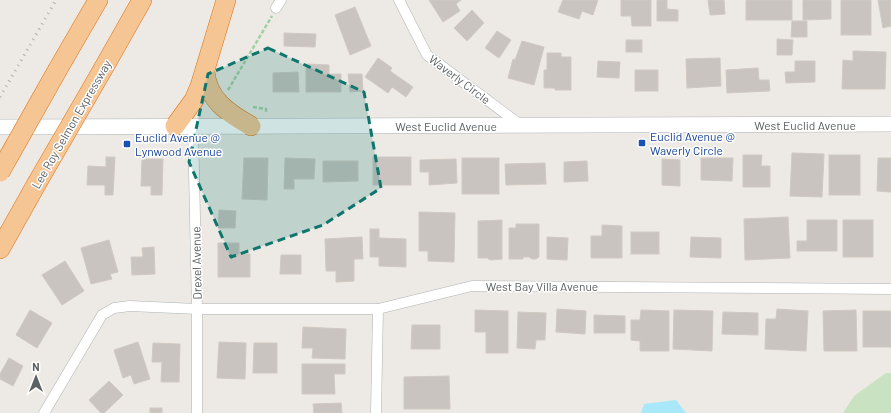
<svg xmlns="http://www.w3.org/2000/svg" width="891" height="413" font-family="Barlow,sans-serif">
<rect width="100%" height="100%" fill="#ede9e4"/>
<path fill="#c9e3c2" d="M886 373H891V413H843L854 396Z"/>
<path fill="#a8e8f9" d="M676 400 686 413H641L644 404Z"/>
<g fill="#c9c4c0" stroke="#d1c9c2">
<path d="M429 0H461L456 4 460 11 443 22Z"/>
<path d="M563 0H598L593 15 582 11 579 19 558 12Z"/>
<path d="M621 0H651V26H632L631 16H621Z"/>
<path d="M657 0H667V9L678 10V21H657Z"/>
<path d="M708 0H724L725 14 710 15Z"/>
<rect x="746" y="0" width="46" height="20"/>
<path d="M803 0H831V19L803 20Z"/>
<rect x="841" y="0" width="30" height="35"/>
<path d="M878 0H891V26L883 28Z"/>
<path d="M355 7 371 46 350 55 335 15Z"/>
<path d="M472 10 484 23 467 41 454 28Z"/>
<path d="M792 21H807V37H791Z"/>
<path d="M497 31 511 40 499 58 485 48Z"/>
<path d="M284 33 316 34 315 47 284 46Z"/>
<path d="M777 39 793 40 792 55H777Z"/>
<rect x="626" y="40" width="16" height="12"/>
<path d="M522 41 544 47 534 85 508 78 513 59 515 60Z"/>
<path d="M853 51 886 52 885 89H842L843 60 853 61Z"/>
<path d="M547 53H561V57H571V90H555V88H544V70H547Z"/>
<path d="M378 58 392 68 390 71 413 87 406 97 392 87 388 93 365 77Z"/>
<path d="M720 58 721 86 687 88 686 59Z"/>
<path d="M598 61 620 62 619 78 597 77Z"/>
<path d="M795 61H815V82L786 83 785 72H795Z"/>
<path d="M306 64 329 65V74H341V92H306Z"/>
<path d="M758 68 759 80H769L770 91 727 93 726 70Z"/>
<rect x="635" y="70" width="23" height="21"/>
<path d="M298 72 299 92H273V73Z"/>
<path d="M348 74H362L363 91 350 92Z"/>
<path d="M792 153 824 154 822 197 790 196Z"/>
<path d="M743 155H762L761 166H770V187H743Z"/>
<rect x="829" y="155" width="31" height="40"/>
<path d="M106 157H115L113 195H105V185H87L88 166 106 167Z"/>
<rect x="373" y="157" width="38" height="28"/>
<path d="M244 158H268L267 200 242 199Z"/>
<path d="M285 158 315 159 314 179H294V189H284Z"/>
<rect x="462" y="158" width="37" height="36"/>
<path d="M701 158H733L732 181 701 180Z"/>
<path d="M878 158H891V192L877 191Z"/>
<path d="M142 159H163L162 195H151V186H141Z"/>
<path d="M456 159 457 183 429 185V172H420V160Z"/>
<path d="M662 159 680 160V186L662 185Z"/>
<path d="M323 161H358V181L323 182Z"/>
<path d="M587 161 588 181 564 182V162Z"/>
<path d="M545 163 546 184 506 185 505 164Z"/>
<path d="M219 210 236 211 235 228H218Z"/>
<path d="M419 212 455 213 454 262 428 261V251H419Z"/>
<path d="M788 217 790 258 745 260 744 219Z"/>
<path d="M502 220V259L491 260 488 259V258H478V221Z"/>
<path d="M807 220H837V251H797V241H807Z"/>
<rect x="843" y="220" width="30" height="37"/>
<path d="M516 224H539V257L536 259H532L529 257H523V259H509V228H516Z"/>
<path d="M602 225 622 226V258H591V236H602Z"/>
<path d="M370 229H379V238L406 239V267L379 266V257H370Z"/>
<rect x="631" y="232" width="28" height="22"/>
<path d="M362 237 363 259H354V281L336 282V271H326L325 239Z"/>
<path d="M547 237 568 238 567 260 547 259Z"/>
<path d="M691 237 721 238V258L690 257Z"/>
<path d="M109 240 118 272 110 274 112 279 91 284 81 248Z"/>
<path d="M218 243H239V254H250V277H218Z"/>
<path d="M154 247 155 274 132 275 131 257H143L142 248Z"/>
<path d="M281 255H301V274H280Z"/>
<path d="M65 261 84 291 62 305 42 275Z"/>
<path d="M557 309 586 311 585 334 556 332Z"/>
<path d="M777 309 808 311 806 351 765 349 766 319H776Z"/>
<path d="M30 310 52 323 37 348 16 335Z"/>
<path d="M475 310 508 311V353H486V332H475Z"/>
<path d="M641 310 669 311V351H640V341L631 340V320H640Z"/>
<path d="M674 310 713 311 712 351 673 349Z"/>
<path d="M856 310 857 351H824L823 311Z"/>
<rect x="863" y="311" width="28" height="36"/>
<path d="M518 312 546 313 545 340H536L535 349 517 348Z"/>
<path d="M723 312 758 313V335L722 334Z"/>
<path d="M594 315 625 316V333H594Z"/>
<path d="M412 325H440V349H411Z"/>
<path d="M303 327 346 329 345 359 312 358 313 348H302Z"/>
<path d="M138 342 150 379 134 384 131 375 123 378 114 350Z"/>
<path d="M219 342 246 343 245 379 217 378Z"/>
<path d="M153 343 180 344 179 382H161L162 362H152Z"/>
<path d="M254 343H277V373H253Z"/>
<path d="M9 358 23 366 13 386 0 379V374Z"/>
<path d="M302 364H345V374H334L335 394H302Z"/>
<path d="M449 376 450 409H404V377Z"/>
<path d="M109 381 123 395 104 413H101L89 400Z"/>
<path d="M341 403 342 413H314L313 404Z"/>
<rect x="150" y="408" width="12" height="5"/>
</g>
<g fill="none" stroke-linecap="round" stroke-linejoin="round">
<defs>
<g id="street">
<path d="M399 0 427 55 522 126"/>
<path d="M276 8 281 0"/>
<path d="M193 126 197 309V413"/>
<path d="M44 413 102 315 114 308 130 306 197 309H378L472 286 891 289"/>
<path d="M376 413 378 309"/>
</g>
<path id="secondary" d="M0 127 891 124"/>
<g id="highway">
<path d="M58 69 98 0"/>
<path d="M103 69 142 0"/>
<path d="M205 72C208 100 228 113 251 126"/>
<path d="M175 126 194 100 200 86 226 0"/>
<path d="M0 249 37 183"/>
</g>
</defs>
<use href="#street" stroke="#afb3b5" stroke-width="11"/>
<use href="#secondary" stroke="#aeb3b6" stroke-width="16"/>
<use href="#highway" stroke="#e17110" stroke-width="20"/>
<g stroke="#a3cfa5" stroke-width="2.5" stroke-dasharray="4 2" stroke-linecap="butt">
<path d="M228 90 272 16"/>
<path d="M253 107 266 109V113"/>
</g>
<use href="#street" stroke="#fff" stroke-width="10"/>
<use href="#secondary" stroke="#fff" stroke-width="15"/>
<use href="#highway" stroke="#f5c693" stroke-width="19"/>
<path stroke="#b0b1b1" stroke-width="3" stroke-dasharray="1 5" stroke-linecap="butt" d="M0 97 56 0"/>
<defs>
<g id="highway-bridge">
<path d="M0 172 58 69"/>
<path d="M37 183 103 69"/>
</g>
</defs>
<use href="#highway-bridge" stroke="#e17110" stroke-width="20" stroke-linecap="butt"/>
<use href="#highway-bridge" stroke="#f5c693" stroke-width="19"/>
</g>
<path fill="#0f766e" fill-opacity="0.2" stroke="#0f766e" stroke-width="3" stroke-dasharray="8 5" stroke-linejoin="round" d="M268 48 364 92 381 188 323 225 231 257 189 162 208 74Z"/>
<g fill="#1a4fb4" stroke="#fff" stroke-width="1.5">
<rect x="638" y="139" width="8" height="8" rx="2"/>
<rect x="123" y="140" width="8" height="8" rx="2"/>
</g>
<g text-anchor="middle" dominant-baseline="central" stroke-width="3" stroke-linejoin="round" paint-order="stroke">
<g font-size="12" fill="#5c6163" stroke="#fff">
<text transform="translate(460 79) rotate(37)">Waverly Circle</text>
<text transform="translate(71 124) rotate(-60)">Lee Roy Selmon Expressway</text>
<text x="805" y="125">West Euclid Avenue</text>
<text x="446" y="126">West Euclid Avenue</text>
<text transform="translate(196 263) rotate(-91)">Drexel Avenue</text>
<text x="542" y="286">West Bay Villa Avenue</text>
</g>
<g font-size="12" fill="#164399" stroke="#fff" text-anchor="start">
<text x="650" y="136">Euclid Avenue @<tspan x="650" dy="14">Waverly Circle</tspan></text>
<text x="135" y="137">Euclid Avenue @<tspan x="135" dy="14">Lynwood Avenue</tspan></text>
</g>
</g>
<g transform="translate(36 377)" stroke="#ffffff" stroke-width="3" paint-order="stroke">
<path d="M0-3L7 15L0 10L-7 15Z" fill="#5c6163"/>
<text y="-6" font-size="11" font-weight="bold" text-anchor="middle" fill="#5c6163">N</text>
</g>
</svg>
